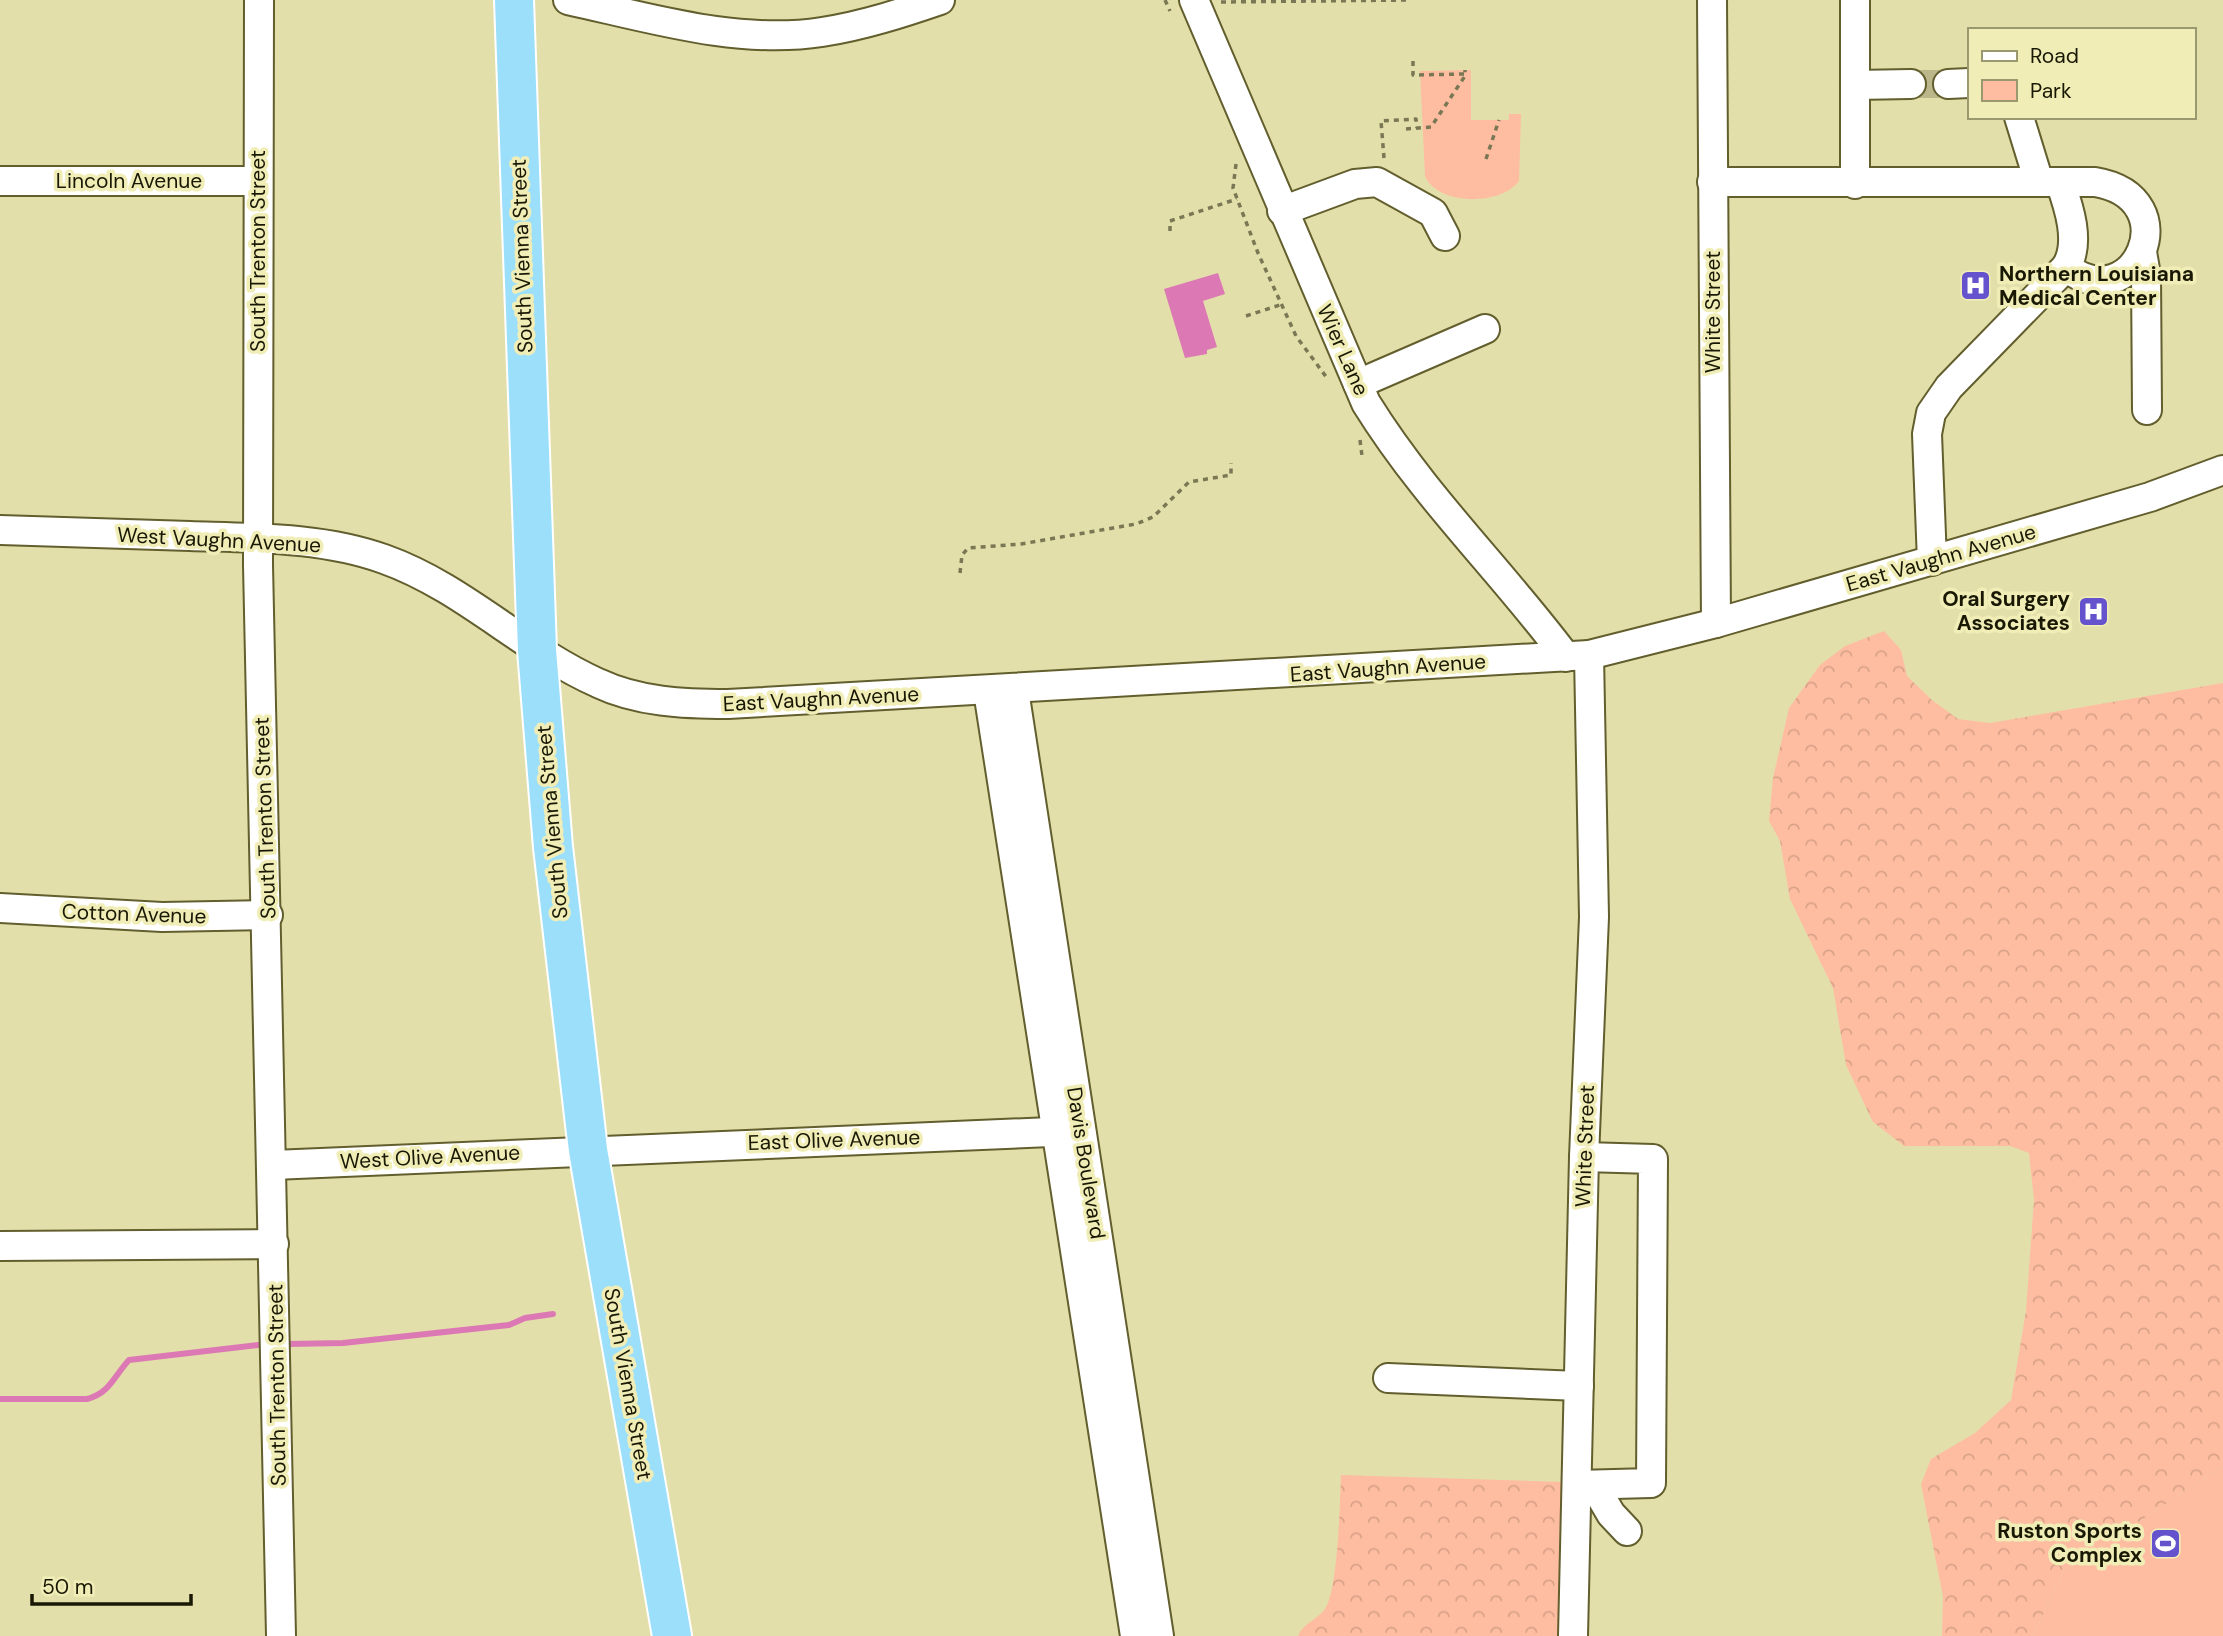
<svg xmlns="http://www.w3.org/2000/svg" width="2223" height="1636" font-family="'DM Sans',sans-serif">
<defs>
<pattern id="forest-crowns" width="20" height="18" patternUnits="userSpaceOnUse" patternTransform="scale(1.75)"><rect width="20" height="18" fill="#febda1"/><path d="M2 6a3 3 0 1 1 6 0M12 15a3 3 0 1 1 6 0" fill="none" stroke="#d9a289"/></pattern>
</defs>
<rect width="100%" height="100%" fill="#e3dfab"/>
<g fill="#febda1">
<path d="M1471 70V120H1509V114H1521L1519 181C1501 206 1438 206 1425 176L1420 71Z"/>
<path d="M2223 1466V1636H2033L2063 1572Z"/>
</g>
<g fill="url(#forest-crowns)">
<path d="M1884 631 1901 650 1907 676 1932 700 1958 719 1990 723 2223 683V1466L2063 1572 2033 1636H1942L1943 1597 1921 1484 1931 1459 1975 1433 2011 1400 2026 1311 2034 1200 2029 1153 2010 1146H1904L1873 1122 1846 1065 1833 988 1790 899 1780 841 1769 821 1773 778 1789 708 1820 665 1845 646Z"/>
<path d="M1341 1475 1565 1482 1563 1636H1298C1303 1623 1317 1620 1325 1609 1338 1590 1340 1502 1341 1475Z"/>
</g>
<path fill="#dc79b4" d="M1218 273 1225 294 1203 301 1217 347 1207 350V354L1185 358 1164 289Z"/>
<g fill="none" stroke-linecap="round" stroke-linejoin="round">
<g stroke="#dc79b4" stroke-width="6">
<path d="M288 1344 343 1343 509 1325 525 1318 553 1314"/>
<path d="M0 1399H87C110 1393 114 1376 129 1360L267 1344"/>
</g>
<path stroke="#bbb78a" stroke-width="28" stroke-dasharray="28 14" stroke-linecap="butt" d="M1911 84H1948"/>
<defs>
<g id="minor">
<path d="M259 0 258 565 281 1636"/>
<path d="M568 0C650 18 738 45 822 32 862 26 902 13 940 0"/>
<path d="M1194 0 1366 403C1425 498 1500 569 1566 657"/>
<path d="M1712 0 1716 623"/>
<path d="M1855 0V184"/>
<path d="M1948 84 1969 83"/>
<path d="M1855 85 1911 84"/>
<path d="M2019 117 2039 182"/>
<path d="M0 181H258"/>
<path d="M1712 182H2095C2190 198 2134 321 2066 267L1949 387 1931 413 1927 434 1932 561"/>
<path d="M2060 182C2069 207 2081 243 2066 267"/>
<path d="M1282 211 1355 184 1377 182 1433 213 1445 236"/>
<path d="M2142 252 2146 275 2147 410"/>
<path d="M1358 384 1485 329"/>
<path d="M0 530C63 532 127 534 190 536 254 538 323 537 384 559 463 587 522 649 598 683 638 702 684 704 728 704L1589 655 1716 623 2150 497 2223 470"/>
<path d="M1014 690 1159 1636"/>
<path d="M988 691 1135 1636"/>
<path d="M0 908 162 917 268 915"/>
<path d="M273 1165 1074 1131"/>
<path d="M0 1246 274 1244"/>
<path d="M1388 1378 1579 1386"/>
<path d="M1577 1485 1651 1483 1653 1159 1584 1157"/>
<path d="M1594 1485 1611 1514 1627 1531"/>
<path d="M1573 1636 1584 1157 1594 917 1589 655"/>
</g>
<path id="highway" d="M514 0 537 650 553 847 588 1150 672 1636"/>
</defs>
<use href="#minor" stroke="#625e2d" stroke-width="32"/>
<use href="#highway" stroke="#fff" stroke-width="42"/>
<g stroke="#7a7854" stroke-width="3.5" stroke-dasharray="5 5" stroke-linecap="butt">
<path d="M1165 0 1170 11"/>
<path d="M1221 2 1409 0"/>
<path d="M1413 61V75L1465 74"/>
<path d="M1406 129 1431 127 1465 76V70"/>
<path d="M1384 158 1381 121 1416 119 1417 128"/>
<path d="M1486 159 1499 120"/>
<path d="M1236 164 1233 188 1258 253 1296 336 1327 378"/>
<path d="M1170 231V221L1237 199"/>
<path d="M1246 316 1283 304"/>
<path d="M1360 440 1362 456"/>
<path d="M960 573 962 555 968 548 1021 544 1136 524 1153 517 1189 482 1231 475V463"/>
</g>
<use href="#minor" stroke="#fff" stroke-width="28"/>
<use href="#highway" stroke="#9cdffa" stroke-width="38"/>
</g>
<defs>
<symbol id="hospital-square" viewBox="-11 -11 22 22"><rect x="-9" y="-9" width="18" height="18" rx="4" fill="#6453cc" stroke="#f0edb7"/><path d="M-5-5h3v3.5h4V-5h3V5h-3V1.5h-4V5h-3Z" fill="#fff"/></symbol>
<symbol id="stadium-square" viewBox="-11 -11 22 22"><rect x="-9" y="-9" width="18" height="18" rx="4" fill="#6453cc" stroke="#f0edb7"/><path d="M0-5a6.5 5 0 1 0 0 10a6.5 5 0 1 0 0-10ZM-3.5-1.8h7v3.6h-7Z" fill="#fff"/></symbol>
</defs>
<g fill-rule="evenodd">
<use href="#hospital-square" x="1958" y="268" width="35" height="35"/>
<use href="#hospital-square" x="2076" y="594" width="35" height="35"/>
<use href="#stadium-square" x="2148" y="1526" width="35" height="35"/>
</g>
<g text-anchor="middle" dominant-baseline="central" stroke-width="7" stroke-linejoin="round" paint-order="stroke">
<g font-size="21" fill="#191804" stroke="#f0edb7">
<text x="129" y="181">Lincoln Avenue</text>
<text transform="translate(258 251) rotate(-90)">South Trenton Street</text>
<text transform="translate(522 256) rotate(-92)">South Vienna Street</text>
<text transform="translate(1713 312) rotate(-90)">White Street</text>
<text transform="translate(1343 350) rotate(66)">Wier Lane</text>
<text transform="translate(219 540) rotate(3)">West Vaughn Avenue</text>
<text transform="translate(1941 558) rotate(-16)">East Vaughn Avenue</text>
<text transform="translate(1388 668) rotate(-4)">East Vaughn Avenue</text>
<text transform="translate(821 699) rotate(-3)">East Vaughn Avenue</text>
<text transform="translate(265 818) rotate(-92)">South Trenton Street</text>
<text transform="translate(552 822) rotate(-95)">South Vienna Street</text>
<text transform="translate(134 914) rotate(2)">Cotton Avenue</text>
<text transform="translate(834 1140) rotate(-2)">East Olive Avenue</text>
<text transform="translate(1585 1146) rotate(-88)">White Street</text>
<text transform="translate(430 1157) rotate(-3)">West Olive Avenue</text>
<text transform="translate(1086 1163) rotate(81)">Davis Boulevard</text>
<text transform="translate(628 1384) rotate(80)">South Vienna Street</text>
<text transform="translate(277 1385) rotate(-91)">South Trenton Street</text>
</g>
<g font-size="21" font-weight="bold" fill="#191804" stroke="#f0edb7" text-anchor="end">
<text x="1999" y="274" text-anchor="start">Northern Louisiana<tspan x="1999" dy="24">Medical Center</tspan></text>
<text x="2070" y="599">Oral Surgery<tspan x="2070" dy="24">Associates</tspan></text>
<text x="2142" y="1531">Ruston Sports<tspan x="2142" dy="24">Complex</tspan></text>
</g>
</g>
<rect x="1968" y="28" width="228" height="91" fill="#f0edb7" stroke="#9a986f" stroke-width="2"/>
<rect x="1982" y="51" width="35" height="10" fill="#ffffff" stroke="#9a986f" stroke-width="2"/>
<text x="2030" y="63" font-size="21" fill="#191804">Road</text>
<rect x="1982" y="80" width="35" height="21" fill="#febda1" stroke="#9a986f" stroke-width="2"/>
<text x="2030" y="98" font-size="21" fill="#191804">Park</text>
<path d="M32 1594v10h159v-10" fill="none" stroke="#191804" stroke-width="3.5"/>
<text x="42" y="1594" font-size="21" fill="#191804" stroke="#f0edb7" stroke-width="5" paint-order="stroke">50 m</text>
</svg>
